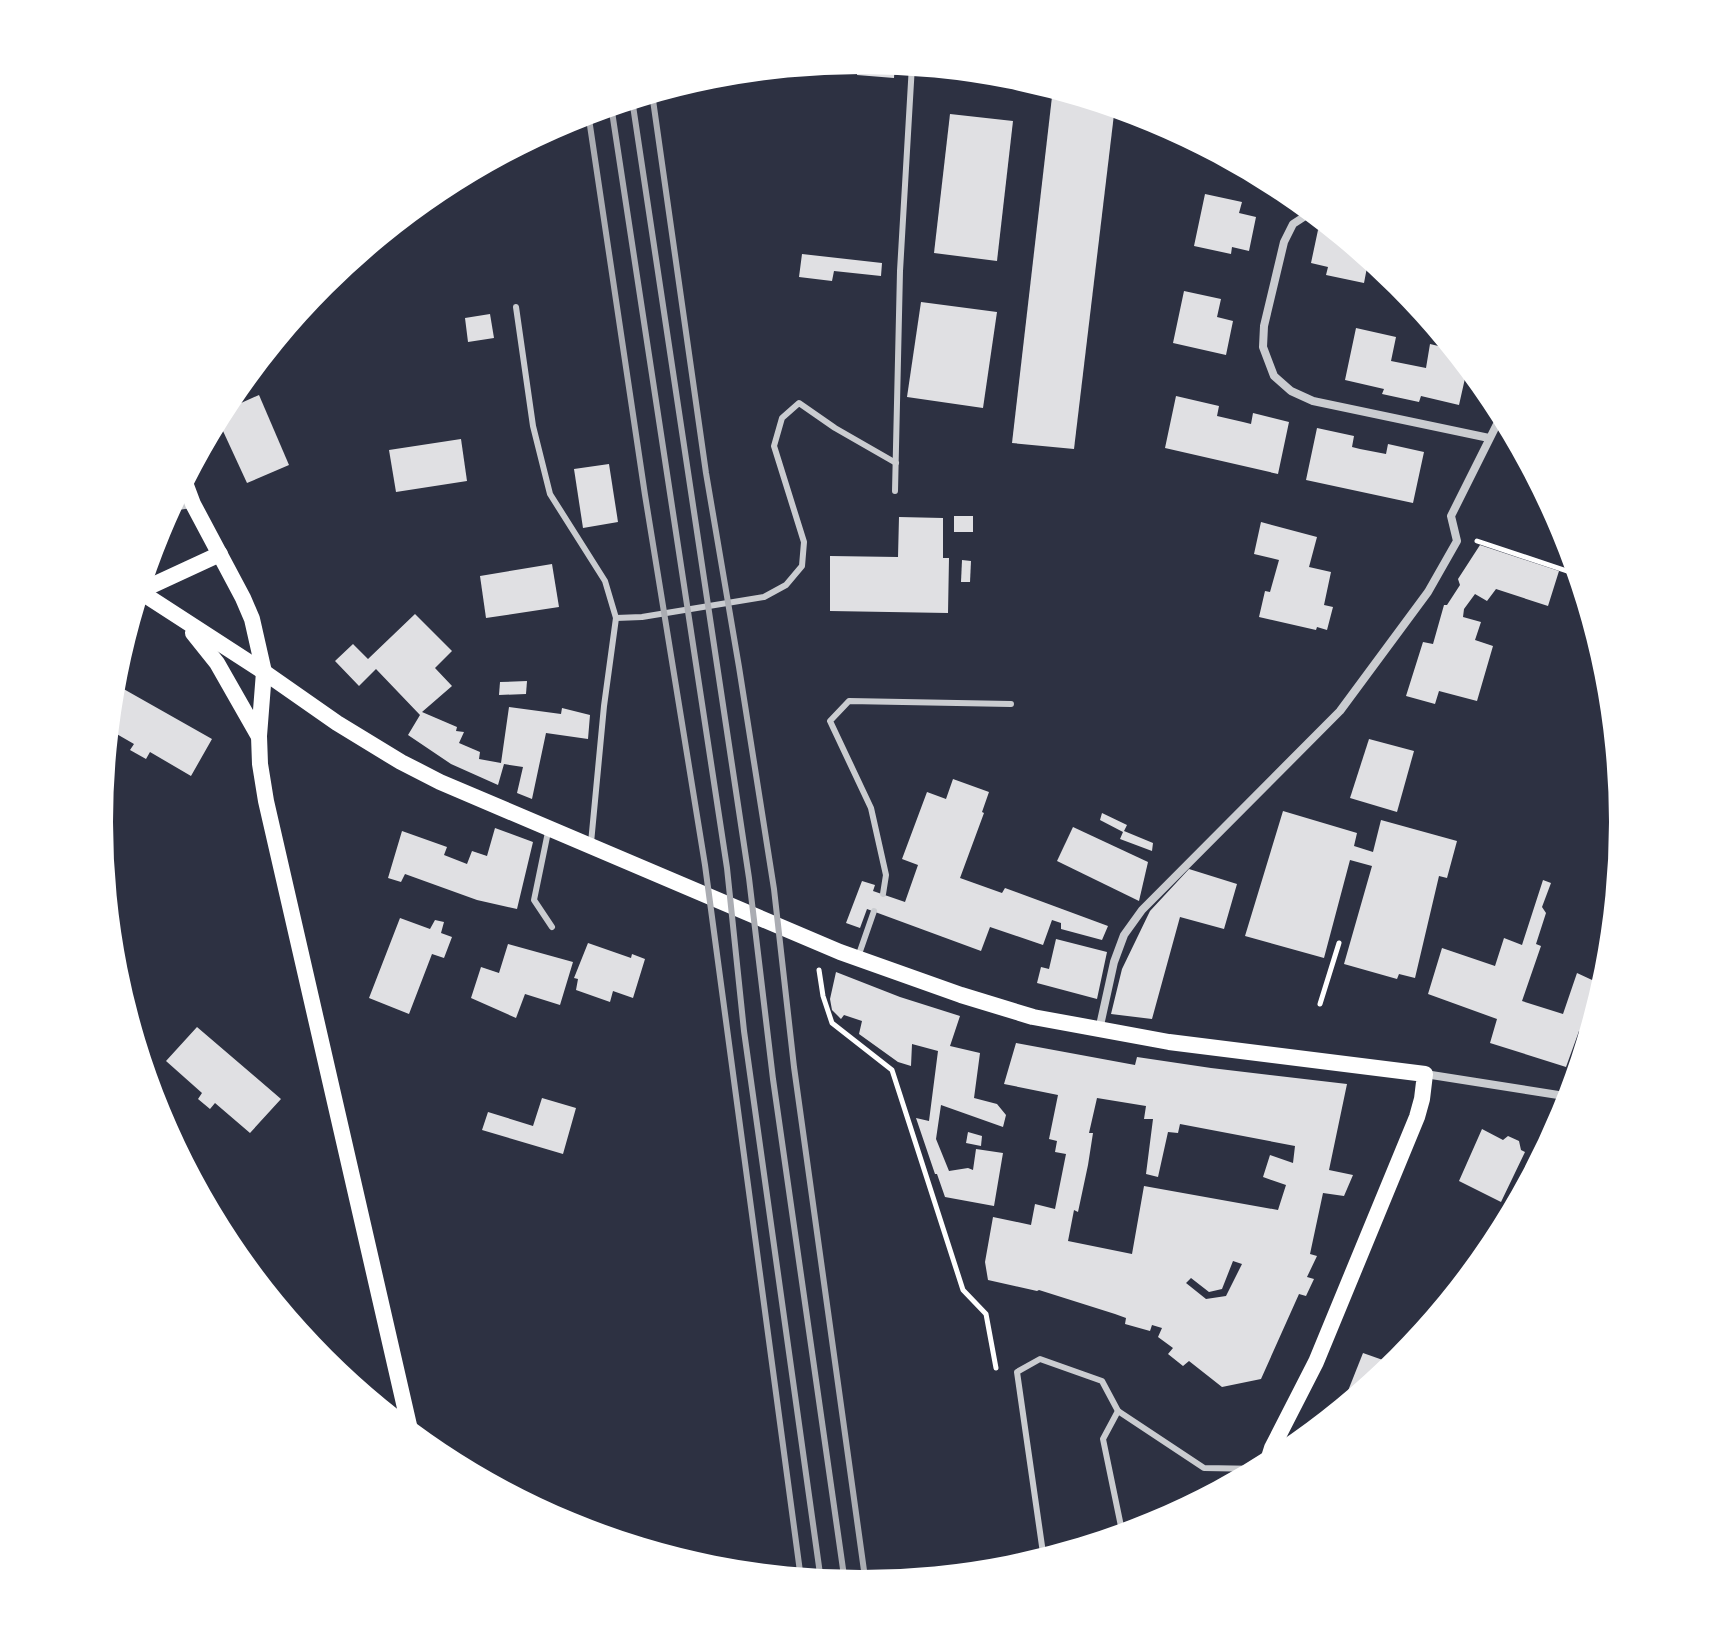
<svg xmlns="http://www.w3.org/2000/svg" width="1723" height="1645" font-family="'Exo 2',sans-serif">
<rect width="100%" height="100%" fill="#2d3142"/>
<g fill="#e0e0e3" fill-rule="evenodd">
<path d="M858 60 895 63 894 78 857 75Z"/>
<path d="M1053 88 1115 106 1074 449 1012 443Z"/>
<path d="M950 114 1013 121 997 261 934 253Z"/>
<path d="M1205 194 1242 202 1239 213 1256 217 1249 251 1232 247 1231 254 1194 246Z"/>
<path d="M1318 230 1336 234V231L1369 257 1364 283 1326 275 1328 267 1311 263Z"/>
<path d="M802 254 882 263 881 276 834 271 832 281 799 277Z"/>
<path d="M1184 291 1221 299 1217 317 1233 321 1226 355 1173 343Z"/>
<path d="M921 302 997 312 983 408 907 397Z"/>
<path d="M490 314 494 338 468 342 465 318Z"/>
<path d="M1356 328 1396 337 1391 361 1426 368 1430 344 1455 350 1468 365 1459 405 1421 396 1419 402 1382 394 1384 389 1345 380Z"/>
<path d="M259 395 289 465 247 483 217 418 221 412Z"/>
<path d="M1176 396 1219 406 1217 416 1243 422 1251 424 1253 413 1289 422 1278 474 1165 448Z"/>
<path d="M1317 428 1354 436 1352 447 1360 449 1386 454 1388 444 1424 452 1413 503 1306 480Z"/>
<path d="M461 439 467 481 396 492 389 450Z"/>
<path d="M609 464 618 522 583 528 574 469Z"/>
<rect x="954" y="516" width="19" height="16"/>
<path d="M899 517 943 518V558H949L948 613 830 611V556L898 557Z"/>
<path d="M1261 522 1317 537 1309 567 1331 572 1324 605 1333 607 1327 630 1317 627 1316 630 1259 617 1265 591 1270 592 1279 560 1254 554Z"/>
<path d="M1480 545 1559 571 1548 606 1496 589 1487 601 1475 594 1464 609 1463 617 1481 622 1475 640 1493 646 1477 701 1439 691 1435 704 1406 696 1423 642 1433 644 1444 605H1447L1460 585 1458 579Z"/>
<path d="M962 560 971 561 970 582H961Z"/>
<path d="M552 564 559 607 486 618 480 576Z"/>
<path d="M415 614 452 651 435 668 452 686 422 712 457 727 456 731 464 732 459 743 480 752 479 759 501 763 509 707 561 714 562 708 590 715 588 739 546 733 532 799 517 793 523 767 504 764 498 785 451 764 408 735 420 715 376 669 359 686 335 661 353 644 368 659Z"/>
<path d="M527 681 526 694 499 695 500 682Z"/>
<path d="M113 683 212 739 191 776 150 752 146 759 130 750 134 744 108 729Z"/>
<path d="M1369 739 1414 751 1397 812 1350 798Z"/>
<path d="M953 779 989 792 982 812 984 813 960 878 1002 893 1005 888 1108 926 1102 940 1061 929V923L1052 920 1043 945 990 927 981 951 867 909 860 928 846 923 862 881 875 885 873 891 905 902 918 865 902 859 927 792 946 799Z"/>
<path d="M1283 811 1357 833 1354 846 1373 852 1381 820 1457 841 1447 878 1439 876 1415 978 1399 974 1397 979 1344 964 1372 866 1350 860 1324 958 1245 936Z"/>
<path d="M1102 813 1127 825 1124 831 1153 843 1152 851 1120 839 1123 832 1100 820Z"/>
<path d="M1073 827 1148 862 1139 901 1057 861Z"/>
<path d="M495 828 533 842 517 909 477 900 405 874 401 882 388 878 402 831 447 847 444 855 467 864 472 851 487 856Z"/>
<path d="M1189 869 1237 884 1224 929 1180 917 1152 1019 1111 1014 1122 969 1150 911Z"/>
<path d="M1543 880 1551 883 1542 907 1546 913 1536 944 1541 946 1522 1001 1563 1014 1577 973 1605 986 1590 1034 1579 1031 1566 1067 1490 1043 1497 1019 1428 994 1442 948 1495 966 1504 938 1522 945Z"/>
<path d="M400 918 430 929 435 920 444 922 441 933 452 937 444 958 432 954 409 1014 369 998Z"/>
<path d="M1056 939 1107 952 1097 999 1037 983 1041 967 1049 969Z"/>
<path d="M588 943 631 958 632 954 645 959 633 998 613 991 610 1002 576 990 578 979 574 978Z"/>
<path d="M508 944 573 962 560 1005 525 994 516 1018 471 998 481 967 499 973Z"/>
<path d="M836 972 900 997 960 1016 950 1046 980 1053 974 1098 997 1104 1006 1115 1003 1127 941 1105 936 1139 949 1171 968 1168 973 1170 976 1149 1003 1153 994 1206 945 1197 937 1174H935L916 1118 929 1121 938 1051 912 1044 911 1066 898 1062 859 1034 862 1021 844 1015 841 1019 832 1010 830 999Z"/>
<path d="M197 1027 281 1099 250 1133 215 1103 210 1109 198 1099 202 1093 166 1061Z"/>
<path d="M1016 1043 1135 1065 1137 1057 1211 1068 1347 1084 1329 1170 1353 1175 1344 1196 1323 1193 1310 1254 1317 1256 1307 1277 1314 1279 1306 1296 1299 1294 1261 1379 1222 1387 1189 1361 1183 1366 1168 1354 1173 1348 1158 1337 1162 1328 1152 1325 1150 1331 1125 1324 1126 1318 1115 1314 1039 1290 1037 1291 988 1280 985 1262 993 1217 1031 1225 1035 1204 1055 1209 1066 1154 1055 1152 1057 1141 1049 1139 1058 1095 1004 1084ZM1097 1098 1146 1106 1144 1119H1153L1146 1174 1158 1177 1168 1132 1178 1133 1180 1124 1295 1146 1293 1163 1270 1155 1263 1177 1286 1185 1278 1210 1144 1186 1132 1254 1068 1241 1074 1210 1078 1212 1088 1165 1093 1133H1089ZM1233 1261 1242 1264 1226 1296 1206 1299 1186 1283 1191 1278 1209 1292 1222 1289Z"/>
<path d="M542 1098 576 1108 563 1154 482 1130 488 1112 533 1126Z"/>
<path d="M1482 1129 1503 1140 1508 1136 1519 1141 1521 1150 1525 1152 1501 1202 1459 1181Z"/>
<path d="M968 1132 982 1136 981 1146 966 1143Z"/>
<path d="M1363 1353 1397 1365 1340 1411Z"/>
</g>
<g fill="none" stroke-linecap="round" stroke-linejoin="round">
<g stroke="#fff" stroke-width="5">
<path d="M1477 541 1579 575"/>
<path d="M819 970 823 996 832 1023 892 1070 963 1290 986 1314 996 1368"/>
<path d="M1320 1004 1339 943"/>
</g>
<g stroke="#caccd0" stroke-width="6">
<path d="M516 307 533 426 550 494 605 581 616 618 604 706 591 843"/>
<path d="M895 491 900 271 912 65"/>
<path d="M616 618 642 617 764 597 786 585 802 566 804 542 774 446 782 418 799 403 835 428 896 463"/>
<path d="M548 832 534 900 552 927"/>
<path d="M883 894 886 875 871 808 830 721 849 701 1011 704"/>
<path d="M858 957 874 911"/>
<path d="M1118 1411 1103 1439 1123 1536"/>
<path d="M1044 1560 1017 1372 1040 1359 1102 1381 1118 1411 1204 1468 1262 1469"/>
</g>
<g stroke="#caccd0" stroke-width="8">
<path d="M1313 211 1293 224 1284 242 1264 326 1263 347 1274 376 1291 391 1313 401 1489 438"/>
<path d="M170 507 192 504"/>
<path d="M1099 1030 1114 962 1124 935 1142 910 1340 711 1428 592 1457 541 1451 516 1503 412"/>
<path d="M1425 1074 1571 1097"/>
</g>
<g stroke="#fff" stroke-width="16">
<path d="M184 480 193 504 243 598 252 619 264 672 259 736 260 764 266 801 411 1434"/>
<path d="M139 591 264 672 337 723 401 762 440 782 840 952 961 995 1033 1017 1169 1042 1425 1074 1422 1099 1417 1117 1316 1362 1272 1448 1266 1467"/>
<path d="M140 591 220 554"/>
<path d="M193 633 217 663 258 735"/>
</g>
<g stroke="#abadb3" stroke-width="6">
<path d="M652 93 706 473 739 667 774 889 794 1067 866 1585"/>
<path d="M632 99 749 878 773 1079 845 1583"/>
<path d="M611 105 727 868 744 1031 821 1581"/>
<path d="M588 112 645 495 705 865 801 1579"/>
</g>
</g>
<path d="M0 0H1723V1645H0ZM113 822a748 748 0 1 1 1496 0a748 748 0 1 1-1496 0Z" fill="#fff" fill-rule="evenodd"/>
</svg>
